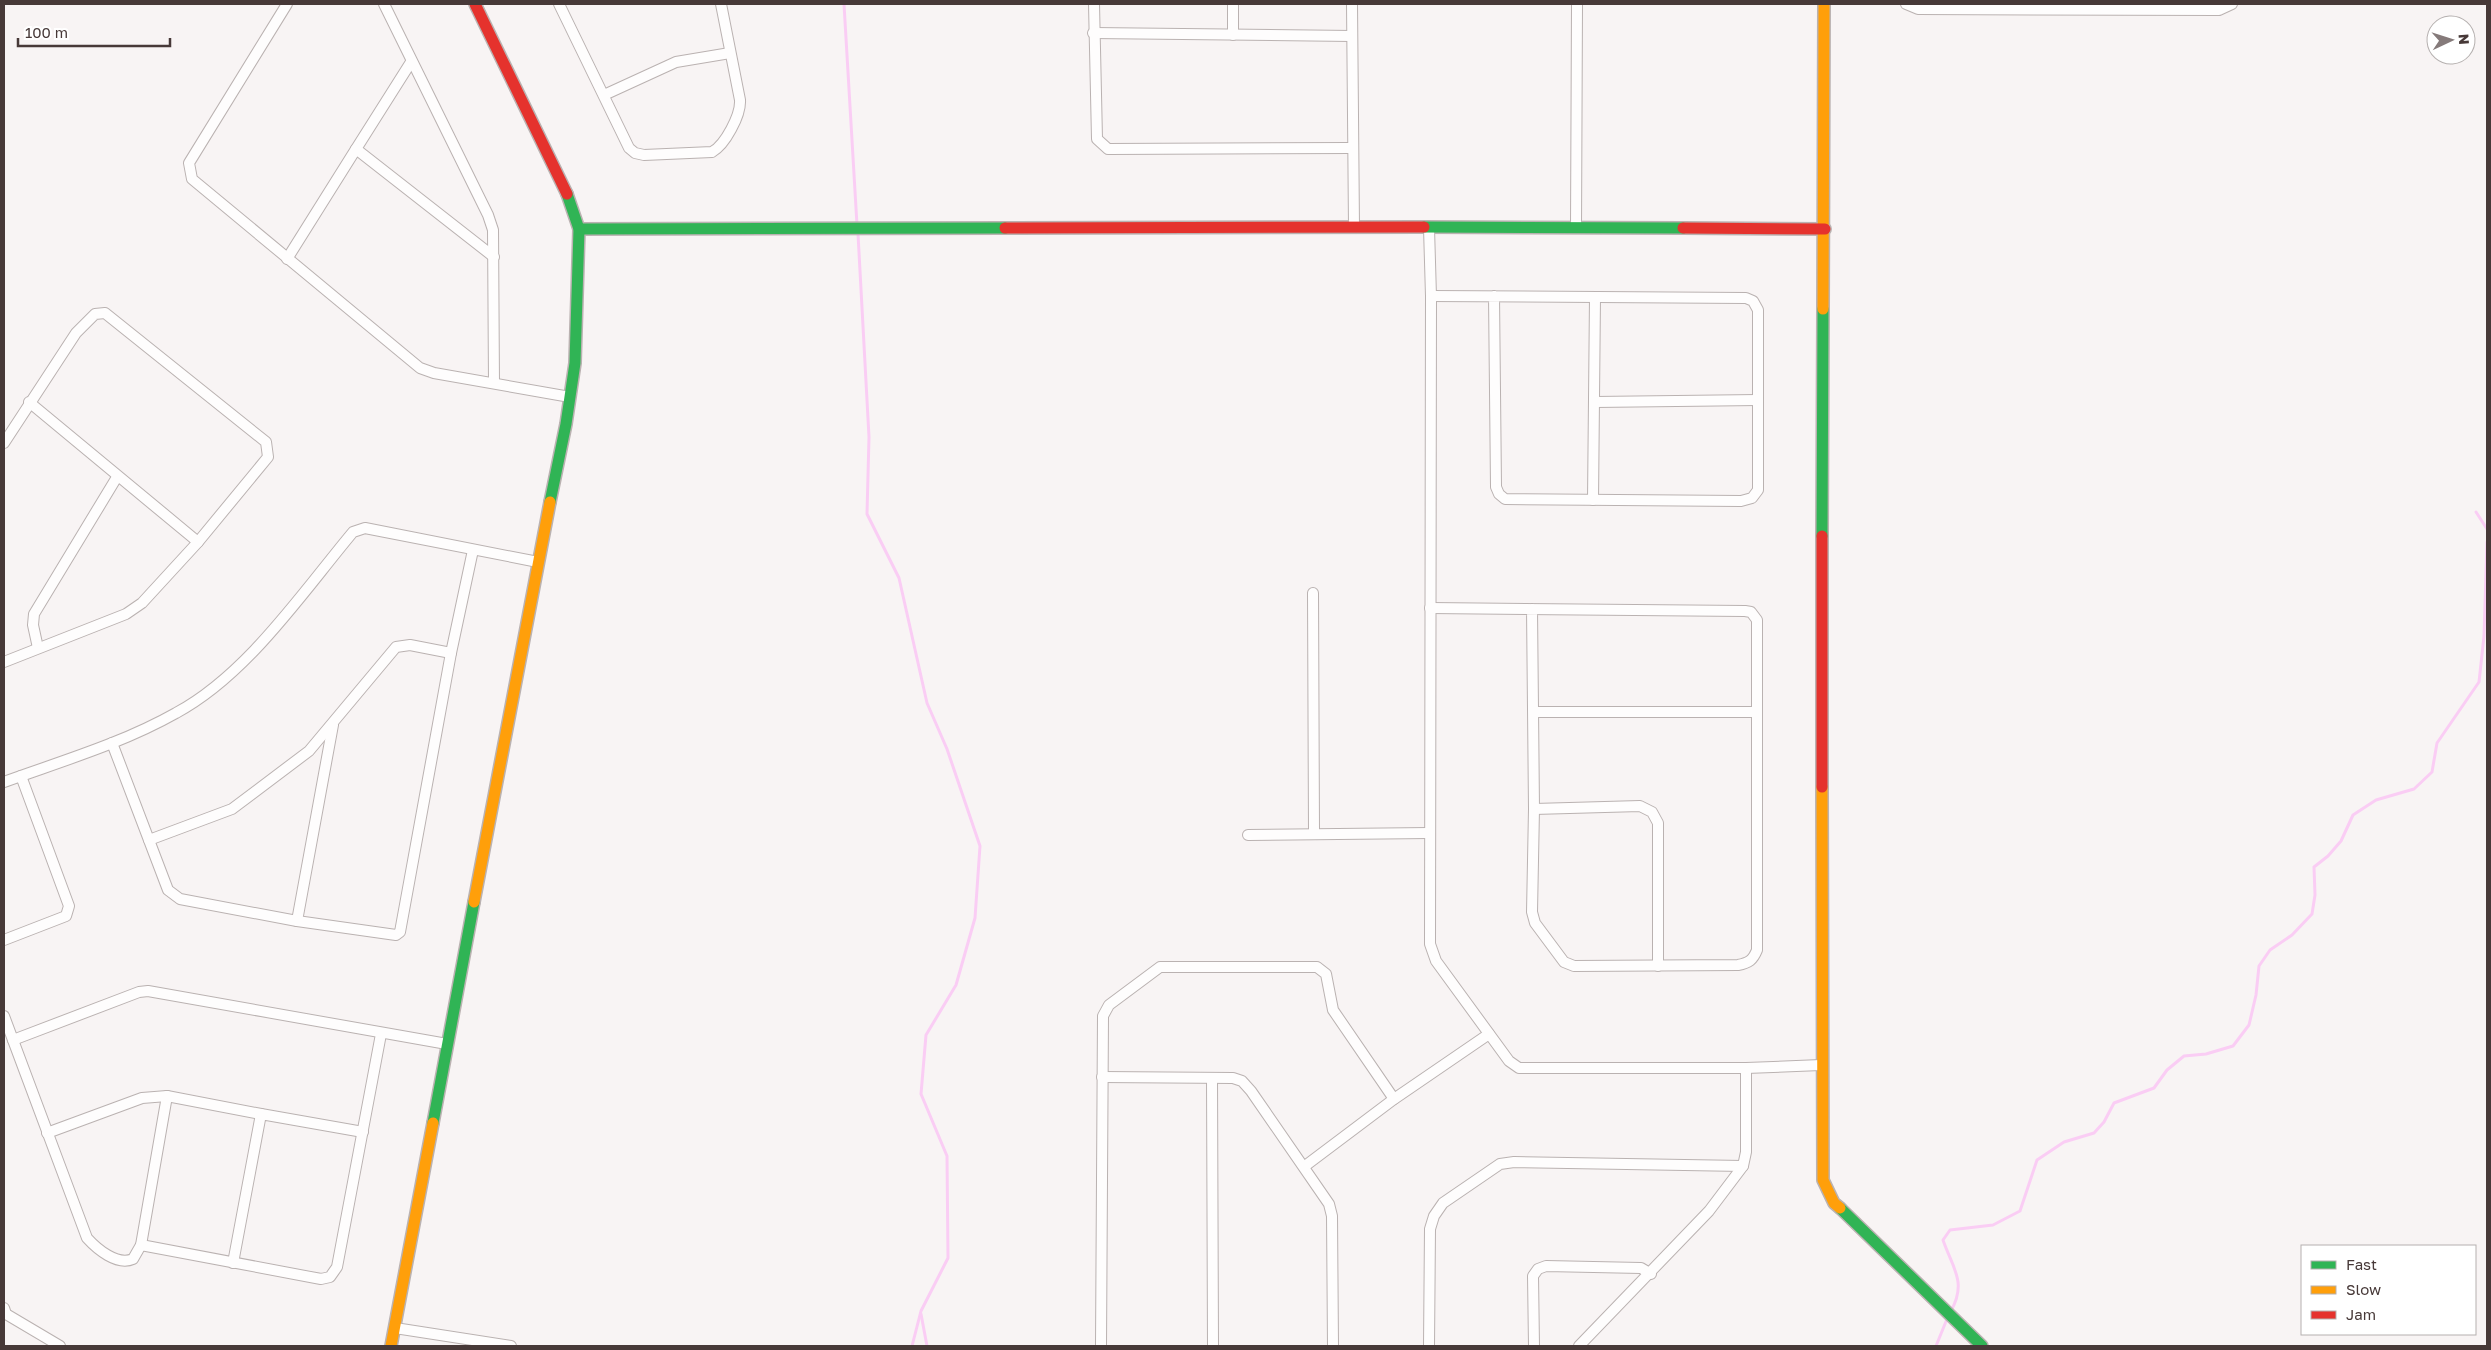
<svg xmlns="http://www.w3.org/2000/svg" width="2491" height="1350" font-family="'Golos Text',sans-serif">
<rect width="100%" height="100%" fill="#f8f4f4"/>
<g fill="none" stroke-linecap="round" stroke-linejoin="round">
<g stroke="#facdf4" stroke-width="3">
<path d="M844 4 857 225"/>
<path d="M858 234 869 437 867 514 899 578 927 703 947 749 980 846 975 918 956 985 926 1035 921 1094 947 1156 948 1258 921 1311 912 1346"/>
<path d="M2476 512 2487 529"/>
<path d="M1951 1311C1967 1282 1953 1269 1943 1240L1950 1230 1993 1225 2020 1211 2037 1160 2064 1142 2094 1133 2104 1122 2114 1103 2154 1088 2167 1070 2184 1056 2206 1054 2233 1046 2249 1025 2256 995 2259 966 2270 950 2292 935 2312 914 2315 895 2314 867 2328 856 2341 841 2353 815 2376 800 2414 789 2432 772 2437 743 2479 682 2484 636 2487 542"/>
<path d="M921 1314 927 1346"/>
<path d="M1936 1346 1947 1319"/>
</g>
<defs>
<g id="street">
<path d="M287 4 189 163 192 179 420 368 434 373 570 397"/>
<path d="M384 4 488 215 493 230 494 383"/>
<path d="M559 4 629 148 635 153 644 155 712 152C725 145 741 115 740 100L721 4"/>
<path d="M1094 4 1097 139 1108 149 1352 148"/>
<path d="M1233 4V35"/>
<path d="M1352 4 1354 227"/>
<path d="M1906 4 1918 9 2219 10 2232 4"/>
<path d="M1093 33 1352 36"/>
<path d="M411 62 356 149 494 257"/>
<path d="M604 95 676 62 730 53"/>
<path d="M1576 227 1577 4"/>
<path d="M1429 228 1431 296 1430 944 1436 961 1509 1061 1519 1068H1746L1821 1065"/>
<path d="M287 259 356 149"/>
<path d="M1431 296 1746 298 1753 301 1758 310V490L1752 498 1741 501 1505 499 1499 494 1496 487 1494 296"/>
<path d="M29 402 198 542"/>
<path d="M1595 402 1758 400"/>
<path d="M4 443 76 333 95 314 105 313 266 442 268 457 198 542 142 603 126 614 4 662"/>
<path d="M1593 500 1595 297"/>
<path d="M1313 593 1314 833"/>
<path d="M1430 608 1745 611 1751 612 1757 620V950C1753 960 1749 963 1738 965L1574 966 1564 962 1535 923 1532 912 1534 809 1532 609"/>
<path d="M38 648 33 625 34 614 117 477"/>
<path d="M1534 712H1756"/>
<path d="M112 743 168 890 180 899 297 921 396 935 400 932 451 653 473 550"/>
<path d="M4 782C62 761 123 743 176 713 247 675 302 593 353 532L365 528 538 562"/>
<path d="M1534 809 1640 806 1652 812 1658 823V966"/>
<path d="M1248 835 1429 833"/>
<path d="M149 840 232 809 309 751 396 647 410 645 451 653"/>
<path d="M297 921 333 725"/>
<path d="M4 940 66 916 69 906 21 776"/>
<path d="M4 1016 87 1238C97 1249 117 1266 133 1259L141 1245 167 1096"/>
<path d="M13 1040 139 992 148 991 447 1044"/>
<path d="M1102 1077 1233 1078 1242 1081 1251 1091 1329 1204 1332 1216 1333 1346"/>
<path d="M1212 1078 1213 1346"/>
<path d="M47 1133 142 1098 167 1096 261 1114"/>
<path d="M1305 1166 1394 1099 1489 1034"/>
<path d="M141 1245 321 1279 330 1277 337 1267 381 1034"/>
<path d="M233 1263 261 1114 363 1132"/>
<path d="M4 1308 6 1314 60 1346"/>
<path d="M395 1328 511 1346"/>
<path d="M1101 1346 1103 1016 1109 1005 1160 967H1317L1326 974 1333 1010 1394 1099"/>
<path d="M1429 1346 1430 1229 1434 1216 1443 1203 1500 1164 1514 1162 1743 1166"/>
<path d="M1534 1346 1533 1276 1538 1269 1546 1266 1641 1268 1651 1274"/>
<path d="M1579 1346 1709 1211 1743 1166 1746 1152V1068"/>
</g>
<g id="fast">
<path d="M1424 227 1683 228"/>
<path d="M579 229 1005 228"/>
<path d="M550 502 566 424 575 363 579 229 567 194"/>
<path d="M1822 536 1823 309"/>
<path d="M433 1123 474 902"/>
<path d="M1840 1208 1982 1346"/>
</g>
<g id="slow">
<path d="M1823 309 1824 4"/>
<path d="M1822 787 1823 1180 1834 1203 1840 1208"/>
<path d="M474 902 550 502"/>
<path d="M391 1346 433 1123"/>
</g>
<g id="jam">
<path d="M475 4 567 194"/>
<path d="M1005 228 1424 227"/>
<path d="M1683 228 1825 229"/>
<path d="M1822 787V536"/>
</g>
</defs>
<use href="#street" stroke="#bab2b1" stroke-width="12"/>
<use href="#fast" stroke="#bab2b1" stroke-width="14"/>
<use href="#slow" stroke="#bab2b1" stroke-width="14"/>
<use href="#jam" stroke="#bab2b1" stroke-width="14"/>
<use href="#street" stroke="#fefdfd" stroke-width="10"/>
<use href="#fast" stroke="#30b455" stroke-width="11"/>
<use href="#slow" stroke="#ff9f0a" stroke-width="11"/>
<use href="#jam" stroke="#e5322d" stroke-width="11"/>
</g>
<rect width="2491" height="1350" fill="none" stroke="#473938" stroke-width="10"/>
<rect x="2301" y="1245" width="175" height="90" fill="#ffffff" stroke="#b5b0af"/>
<rect x="2311" y="1261" width="25" height="8" fill="#30b455" stroke="#b5b0af"/>
<text x="2346" y="1270" font-size="15" fill="#473938">Fast</text>
<rect x="2311" y="1286" width="25" height="8" fill="#ff9f0a" stroke="#b5b0af"/>
<text x="2346" y="1295" font-size="15" fill="#473938">Slow</text>
<rect x="2311" y="1311" width="25" height="8" fill="#e5322d" stroke="#b5b0af"/>
<text x="2346" y="1320" font-size="15" fill="#473938">Jam</text>
<g transform="translate(2451 40) rotate(86)"><circle r="24" fill="#ffffff" stroke="#b5b0af"/>
<path d="M0-4L9 19L0 12L-9 19Z" fill="#857a7a"/>
<text y="-8" font-size="14" font-weight="bold" text-anchor="middle" fill="#473938">N</text>
</g>
<path d="M18 38v8h152v-8" fill="none" stroke="#473938" stroke-width="2.5"/>
<text x="25" y="38" font-size="15" fill="#473938" stroke="#ffffff" stroke-width="4" paint-order="stroke">100 m</text>
</svg>
